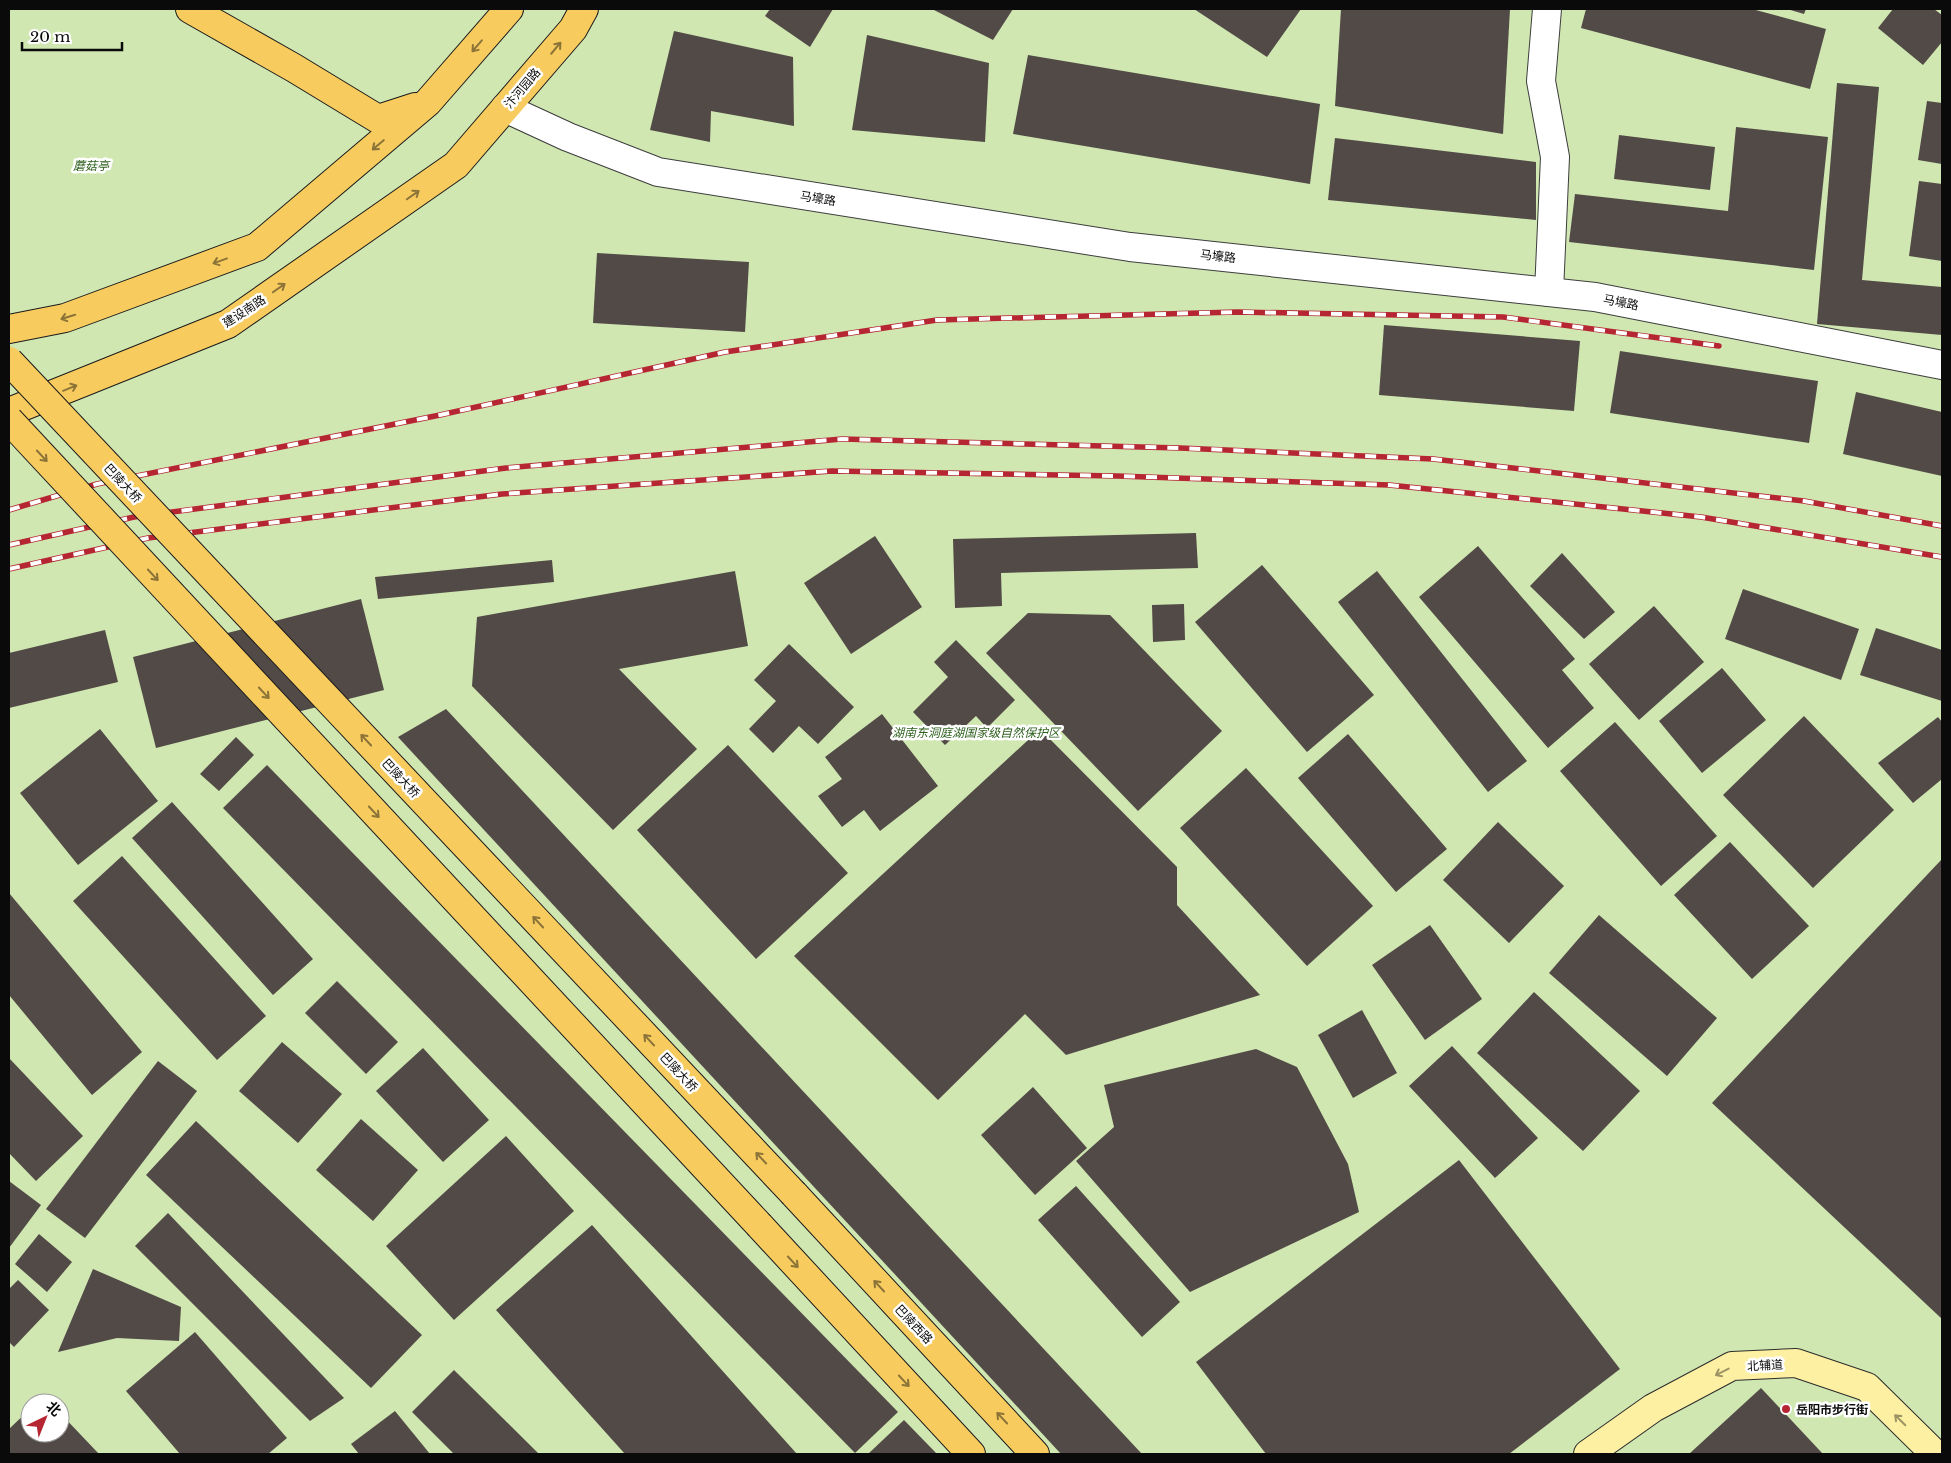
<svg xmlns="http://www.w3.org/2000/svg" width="1951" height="1463" font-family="'Libre Baskerville','Noto Sans SC',serif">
<rect width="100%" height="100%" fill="#fff9e6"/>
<path fill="#d0e7b2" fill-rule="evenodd" d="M9 9H1942V1454H9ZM30 1403H60V1433H30Z"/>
<g fill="#524a46">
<path d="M770 9H833L810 47 765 16Z"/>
<path d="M932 9H1013L993 40Z"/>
<path d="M1194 9H1301L1267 57Z"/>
<path d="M1341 9H1510L1503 134 1335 106Z"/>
<path d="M1586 9H1752L1826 29 1810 89 1581 28Z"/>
<path d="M1787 9H1806L1804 14Z"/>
<path d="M1893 9H1934L1942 15V42L1923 65 1878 28Z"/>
<path d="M674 31 793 57 794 126 711 111 710 142 650 130Z"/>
<path d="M867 35 989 63 985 142 852 130Z"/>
<path d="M1028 55 1320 104 1310 184 1013 134Z"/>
<path d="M1837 83 1879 87 1862 280 1942 287V335L1817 324Z"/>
<path d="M1927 101 1942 103V164L1918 160Z"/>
<path d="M1736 127 1828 137 1814 270 1569 242 1575 194 1728 211Z"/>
<path d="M1619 135 1715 147 1710 190 1614 179Z"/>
<path d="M1335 138 1536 162V220L1328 200Z"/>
<path d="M1919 181 1942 184V261L1909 256Z"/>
<path d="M597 253 749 262 745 332 593 323Z"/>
<path d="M1384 325 1580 341 1574 411 1379 395Z"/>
<path d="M1620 351 1818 381 1809 443 1610 413Z"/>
<path d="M1856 392 1942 412V476L1843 454Z"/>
<path d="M1196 533 1198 568 1001 573 1002 606 955 608 953 539Z"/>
<path d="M875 536 922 607 851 654 804 583Z"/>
<path d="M1478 546 1575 659 1562 670 1594 708 1548 748 1419 597Z"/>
<path d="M1562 553 1615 612 1584 639 1530 586Z"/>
<path d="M552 560 554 582 378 599 375 577Z"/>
<path d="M1262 565 1374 695 1307 752 1195 622Z"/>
<path d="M735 571 748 646 619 669 697 749 613 830 472 686 477 617Z"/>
<path d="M1377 571 1527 761 1488 792 1338 602Z"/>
<path d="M1743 589 1859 629 1841 680 1725 639Z"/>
<path d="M361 599 384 690 156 748 133 657Z"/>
<path d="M1184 604 1185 640 1153 642 1152 605Z"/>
<path d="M1654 606 1704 662 1639 720 1589 664Z"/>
<path d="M1028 613 1110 615 1222 731 1138 811 986 653Z"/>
<path d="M1876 628 1942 650V701L1860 675Z"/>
<path d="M105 630 118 682 9 708V653Z"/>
<path d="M956 640 1015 700 987 728 976 716 945 745 913 712 948 677 934 662Z"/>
<path d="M789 644 854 707 818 744 799 726 773 753 749 729 776 701 754 680Z"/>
<path d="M1722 668 1766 720 1702 773 1659 721Z"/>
<path d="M446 709 1142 1454H1061L398 737Z"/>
<path d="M882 714 938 786 880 831 864 810 842 827 818 796 842 779 825 757Z"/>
<path d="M1804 716 1894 810 1813 888 1723 795Z"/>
<path d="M1938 717 1942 722V779L1913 803 1878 763Z"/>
<path d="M1615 722 1717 836 1661 886 1560 771Z"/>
<path d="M100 729 158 801 78 865 20 793Z"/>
<path d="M1040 729 1177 867V905L1260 995 1066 1055 1025 1014 938 1100 794 956Z"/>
<path d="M1348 734 1447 849 1396 892 1298 778Z"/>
<path d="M236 737 254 755 219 791 200 774Z"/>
<path d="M728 745 848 873 756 959 637 830Z"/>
<path d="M267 765 898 1412 855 1453 223 808Z"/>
<path d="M1246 768 1373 906 1307 966 1180 828Z"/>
<path d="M172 802 313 959 273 995 132 838Z"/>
<path d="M1498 822 1564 886 1509 943 1443 880Z"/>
<path d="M1730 842 1809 926 1752 979 1674 895Z"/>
<path d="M122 856 266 1016 217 1060 73 901Z"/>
<path d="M1942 859V1319L1712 1103Z"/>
<path d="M9 893 142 1052 92 1095 9 995Z"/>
<path d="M1599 915 1717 1018 1667 1076 1549 973Z"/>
<path d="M1430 925 1482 999 1425 1040 1372 965Z"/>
<path d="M337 981 398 1042 366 1074 305 1013Z"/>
<path d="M1534 992 1640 1091 1583 1151 1477 1053Z"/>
<path d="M1362 1010 1397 1073 1353 1098 1318 1035Z"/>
<path d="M282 1042 342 1094 298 1143 239 1091Z"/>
<path d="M1452 1046 1538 1138 1495 1178 1409 1086Z"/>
<path d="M423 1048 489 1120 443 1162 376 1091Z"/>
<path d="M1256 1049 1297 1067 1348 1164 1359 1212 1190 1292 1076 1161 1114 1127 1104 1085Z"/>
<path d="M9 1058 83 1136 36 1181 9 1153Z"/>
<path d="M158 1061 197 1091 85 1238 46 1209Z"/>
<path d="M1033 1087 1087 1148 1035 1195 981 1135Z"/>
<path d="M361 1119 418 1170 373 1221 316 1170Z"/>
<path d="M196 1121 422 1335 371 1388 146 1175Z"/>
<path d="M506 1136 574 1211 454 1320 386 1246Z"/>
<path d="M1459 1160 1620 1369 1509 1454H1266L1196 1362Z"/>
<path d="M9 1181 41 1205 9 1248Z"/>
<path d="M1076 1186 1180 1302 1142 1337 1038 1220Z"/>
<path d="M168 1213 344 1398 310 1421 135 1246Z"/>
<path d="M592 1225 797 1454H625L496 1310Z"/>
<path d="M39 1234 72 1262 47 1292 15 1264Z"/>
<path d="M93 1269 181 1307 179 1341 117 1338 58 1352Z"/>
<path d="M18 1280 49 1310 14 1347 9 1342V1289Z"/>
<path d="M195 1332 287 1438 268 1454H180L126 1391Z"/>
<path d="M454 1370 539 1454H454L412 1412Z"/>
<path d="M1761 1388 1823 1454H1689Z"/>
<path d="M43 1396 50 1403H36Z"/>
<path d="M30 1409V1433H60V1413L99 1454H9V1429Z"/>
<path d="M395 1411 430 1454H359L351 1444Z"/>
<path d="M904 1420 937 1454H868Z"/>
</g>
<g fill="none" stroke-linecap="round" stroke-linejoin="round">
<defs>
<g id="street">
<path d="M1547 9 1541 81 1555 157 1549 292"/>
<path d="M505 108 568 137 658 172 1130 247 1595 297 1942 365"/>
</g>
<path id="secondary" d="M1588 1454 1653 1408 1732 1366 1796 1363 1867 1387 1935 1454"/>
<g id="primary">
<path d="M190 9 294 68 378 119 415 107"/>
<path d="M9 329 65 318 257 247 428 102 509 9"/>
<path d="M9 412 228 324 456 165 573 29 584 9"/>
<path d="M794 1194 1035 1454"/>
<path d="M760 1226 971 1454"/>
</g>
</defs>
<use href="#street" stroke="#3d3d3d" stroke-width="30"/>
<use href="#secondary" stroke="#2c2c2c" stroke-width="30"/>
<use href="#primary" stroke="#1b1b1b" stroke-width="30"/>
<use href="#street" stroke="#fff" stroke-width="28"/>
<use href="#secondary" stroke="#fef0a2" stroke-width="28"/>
<use href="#primary" stroke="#f7cb5e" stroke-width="28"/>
<defs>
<g id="rail">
<path d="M9 510 97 484 440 415 725 352 937 320 1237 312 1503 317 1719 346"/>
<path d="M9 545 134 517 506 468 842 439 1180 448 1433 459 1804 501 1942 526"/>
<path d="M9 569 148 538 502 494 832 471 1117 476 1389 485 1701 517 1942 557"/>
</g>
</defs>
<use href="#rail" stroke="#b62532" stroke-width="5.5"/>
<use href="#rail" stroke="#fff" stroke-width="4" stroke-dasharray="11" stroke-linecap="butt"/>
<defs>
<g id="primary-bridge">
<path d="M9 361 794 1194"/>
<path d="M9 420 760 1226"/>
</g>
</defs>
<use href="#primary-bridge" stroke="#1b1b1b" stroke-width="30" stroke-linecap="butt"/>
<use href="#primary-bridge" stroke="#f7cb5e" stroke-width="28"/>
</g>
<defs><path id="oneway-shaft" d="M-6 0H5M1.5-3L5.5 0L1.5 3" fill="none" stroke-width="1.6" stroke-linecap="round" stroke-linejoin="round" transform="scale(1.25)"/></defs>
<g stroke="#8c7438">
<use href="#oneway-shaft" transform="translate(477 46) rotate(131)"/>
<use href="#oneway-shaft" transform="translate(556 48) rotate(-50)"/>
<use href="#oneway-shaft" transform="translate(378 145) rotate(140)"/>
<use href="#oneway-shaft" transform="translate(413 195) rotate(-35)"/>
<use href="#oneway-shaft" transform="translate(220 261) rotate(160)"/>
<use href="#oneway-shaft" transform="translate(279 288) rotate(-35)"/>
<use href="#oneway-shaft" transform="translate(68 317) rotate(163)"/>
<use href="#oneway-shaft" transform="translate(70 388) rotate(-22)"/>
<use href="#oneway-shaft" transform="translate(42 456) rotate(47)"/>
<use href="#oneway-shaft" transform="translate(153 575) rotate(47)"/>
<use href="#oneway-shaft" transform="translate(264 693) rotate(47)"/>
<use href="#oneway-shaft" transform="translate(366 740) rotate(-133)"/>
<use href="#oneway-shaft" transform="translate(374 812) rotate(47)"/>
<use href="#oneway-shaft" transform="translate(538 922) rotate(-133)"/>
<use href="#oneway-shaft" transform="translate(649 1040) rotate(-133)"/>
<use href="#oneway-shaft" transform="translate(761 1158) rotate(-133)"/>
<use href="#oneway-shaft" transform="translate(793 1262) rotate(47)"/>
<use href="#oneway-shaft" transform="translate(879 1286) rotate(-133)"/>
<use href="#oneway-shaft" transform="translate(904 1381) rotate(47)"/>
<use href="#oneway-shaft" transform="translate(1002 1418) rotate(-133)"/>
</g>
<g stroke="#9c9465">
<use href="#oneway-shaft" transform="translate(1722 1372) rotate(153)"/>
<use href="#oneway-shaft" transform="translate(1900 1420) rotate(-135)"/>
</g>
<circle fill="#b62532" stroke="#fff" stroke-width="2" cx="1786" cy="1409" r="5"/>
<g text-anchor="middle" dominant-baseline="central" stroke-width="5" stroke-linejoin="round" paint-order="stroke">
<g font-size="12" fill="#0a0a0a" stroke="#fff">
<text transform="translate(522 88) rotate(-50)">汴河园路</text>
<text transform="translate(818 198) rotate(9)">马壕路</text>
<text transform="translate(1218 256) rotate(6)">马壕路</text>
<text transform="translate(1621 302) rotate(11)">马壕路</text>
<text transform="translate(244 311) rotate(-33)">建设南路</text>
<text transform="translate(123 483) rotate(47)">巴陵大桥</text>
<text transform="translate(401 778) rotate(47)">巴陵大桥</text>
<text transform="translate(679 1072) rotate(47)">巴陵大桥</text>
<text transform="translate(914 1324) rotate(47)">巴陵西路</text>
<text transform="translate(1765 1365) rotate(-3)">北辅道</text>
</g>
<g font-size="12" font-style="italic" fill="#2d5f1c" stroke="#fff">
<text x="91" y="165">蘑菇亭</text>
<text x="976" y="732">湖南东洞庭湖国家级自然保护区</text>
</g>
<g font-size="12" font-weight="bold" fill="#0a0a0a" stroke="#fff" text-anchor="start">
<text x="1796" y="1409">岳阳市步行街</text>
</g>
</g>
<rect width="1951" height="1463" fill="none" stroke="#0a0a0a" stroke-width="20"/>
<g transform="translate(45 1418) rotate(43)"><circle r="24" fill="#ffffff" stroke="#9d9d9d"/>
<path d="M0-4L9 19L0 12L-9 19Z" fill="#b62532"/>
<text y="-8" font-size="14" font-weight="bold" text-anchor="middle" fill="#0a0a0a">北</text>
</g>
<path d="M22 42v8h100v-8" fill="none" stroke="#0a0a0a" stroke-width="2.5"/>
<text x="30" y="42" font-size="15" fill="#0a0a0a" stroke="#ffffff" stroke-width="4" paint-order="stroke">20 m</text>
</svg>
